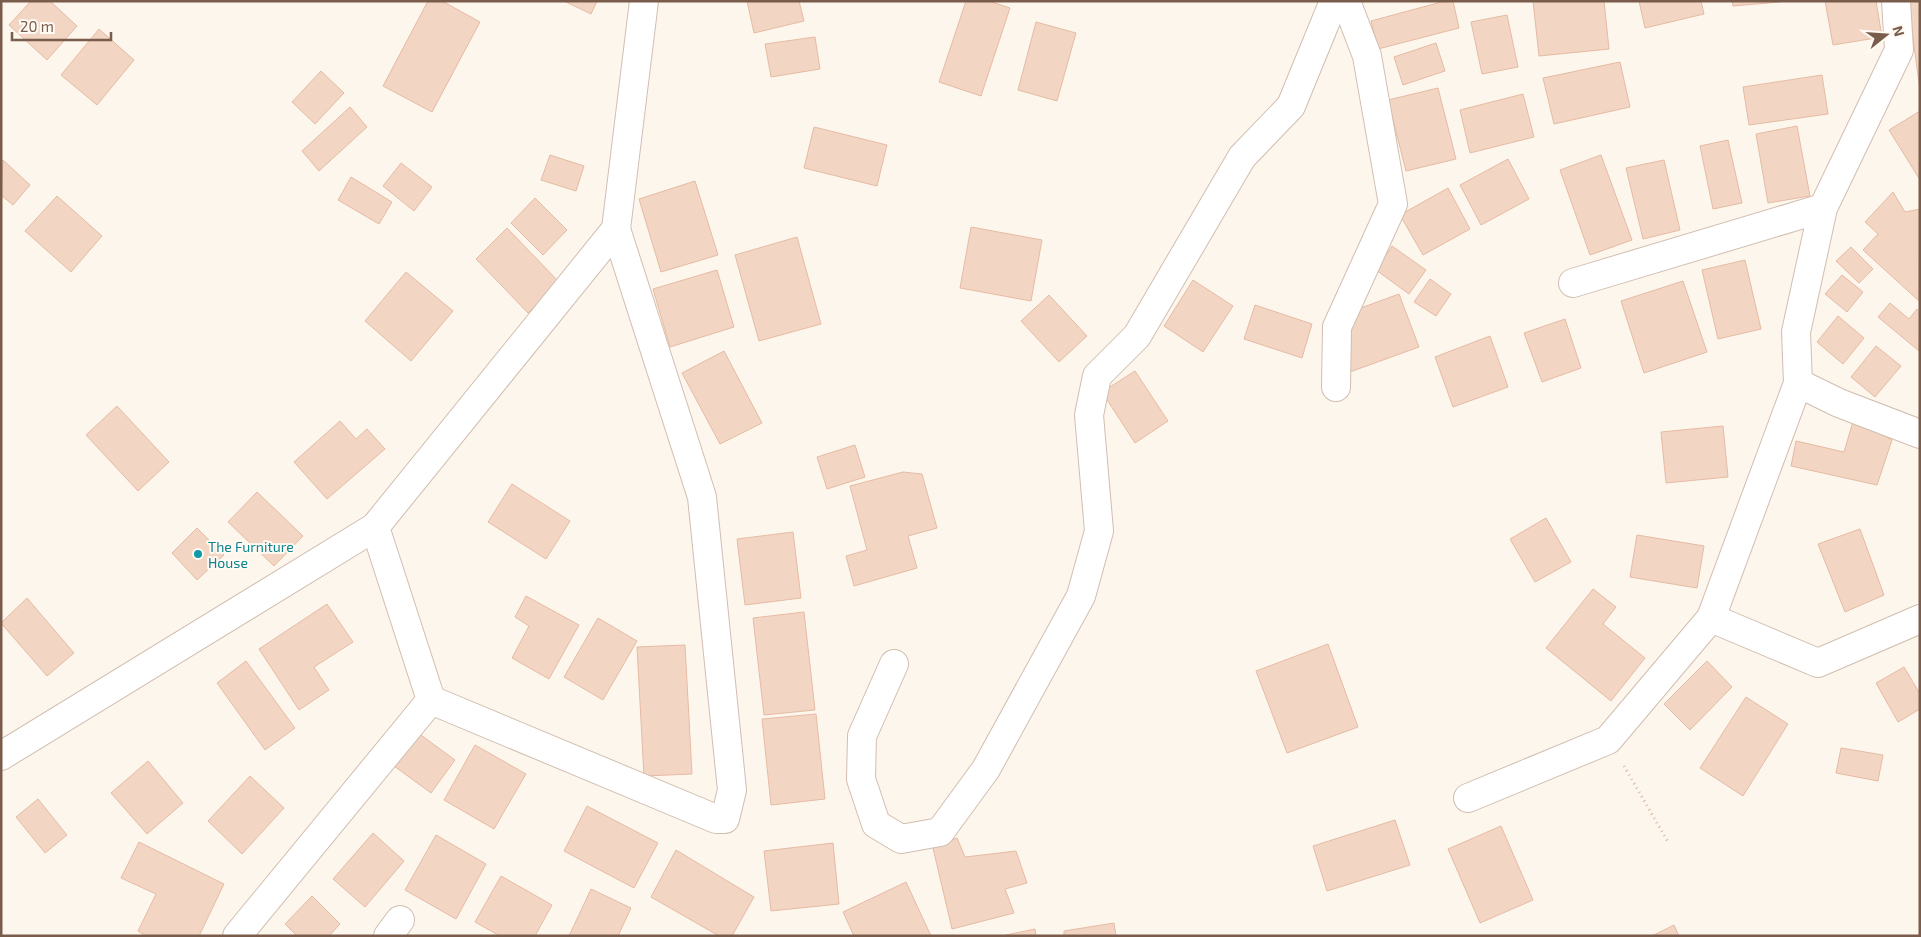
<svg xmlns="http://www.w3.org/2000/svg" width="1921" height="937" font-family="'Exo 2',sans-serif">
<rect width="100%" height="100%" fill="#fdf6ec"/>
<g fill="#f3d5c3" stroke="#e6bba3">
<path d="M31 1H50L77 26 47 60 9 25Z"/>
<path d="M428 1H442L480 22 432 112 383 86Z"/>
<path d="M564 1H597L591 14Z"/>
<path d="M747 1H799L804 21 754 33Z"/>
<path d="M966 1H989L1010 8 981 96 939 82Z"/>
<path d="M1445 1H1453L1459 28 1378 49 1371 21Z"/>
<path d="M1533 1H1604L1609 49 1539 56Z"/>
<path d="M1639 1H1701L1704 14 1645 28Z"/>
<path d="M1732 1H1780V2L1733 6Z"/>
<path d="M1825 1H1876L1882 37 1833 45Z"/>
<path d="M1908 1H1920V90Z"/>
<path d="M1507 15 1518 67 1482 74 1471 22Z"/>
<path d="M1036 22 1076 33 1057 101 1018 90Z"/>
<path d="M99 29 134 60 97 105 61 75Z"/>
<path d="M815 37 820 69 771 77 765 44Z"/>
<path d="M1436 43 1445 71 1403 85 1394 57Z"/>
<path d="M1620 62 1630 107 1554 124 1543 78Z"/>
<path d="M321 71 344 93 315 124 292 102Z"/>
<path d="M1822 75 1828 114 1749 125 1743 87Z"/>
<path d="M1438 88 1456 159 1406 171 1388 100Z"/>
<path d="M1523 94 1534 137 1470 153 1460 110Z"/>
<path d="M350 107 367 127 319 171 302 151Z"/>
<path d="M1920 111V180L1889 130Z"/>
<path d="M1797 126 1810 196 1768 203 1756 134Z"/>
<path d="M814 127 887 145 877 186 804 168Z"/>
<path d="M1728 140 1742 203 1713 209 1700 146Z"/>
<path d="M550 155 584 166 576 191 541 180Z"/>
<path d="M1601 155 1632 240 1590 255 1560 170Z"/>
<path d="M1508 159 1529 199 1481 225 1460 185Z"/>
<path d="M3 160 30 185 13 205 1 195Z"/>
<path d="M1664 160 1680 230 1643 239 1626 168Z"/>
<path d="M401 163 432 187 414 211 383 186Z"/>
<path d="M351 177 392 202 379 224 338 200Z"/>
<path d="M695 181 718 255 661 272 639 199Z"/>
<path d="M1448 188 1470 229 1423 255 1400 215Z"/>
<path d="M1893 192 1905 212 1920 209 1919 301 1863 250 1878 234 1865 222Z"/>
<path d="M57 196 102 236 71 272 25 231Z"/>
<path d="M535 198 567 230 543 255 511 223Z"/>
<path d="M971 227 1042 240 1031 301 960 288Z"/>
<path d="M507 228 560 283 528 313 476 259Z"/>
<path d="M797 237 821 324 759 341 735 255Z"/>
<path d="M1392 246 1426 270 1409 294 1376 270Z"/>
<path d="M1851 247 1873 269 1859 283 1836 261Z"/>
<path d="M1745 260 1761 329 1718 339 1702 270Z"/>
<path d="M717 270 734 327 670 347 653 289Z"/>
<path d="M406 272 453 311 411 361 365 321Z"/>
<path d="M1842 275 1863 292 1847 312 1825 294Z"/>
<path d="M1430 279 1451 294 1436 316 1414 302Z"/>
<path d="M1193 280 1233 306 1203 352 1164 326Z"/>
<path d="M1683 281 1707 352 1644 373 1621 301Z"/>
<path d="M1399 294 1419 347 1347 373 1350 312Z"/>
<path d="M1049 295 1087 336 1059 362 1021 321Z"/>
<path d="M1890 303 1909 319 1917 309 1920 312 1919 351 1878 317Z"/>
<path d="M1255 305 1312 324 1302 358 1244 339Z"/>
<path d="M1838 316 1864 338 1843 364 1817 342Z"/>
<path d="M1565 319 1581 368 1542 382 1524 333Z"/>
<path d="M1490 336 1508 387 1453 407 1435 357Z"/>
<path d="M1876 346 1901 366 1875 397 1851 377Z"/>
<path d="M724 351 762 423 720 444 682 373Z"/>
<path d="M1135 371 1168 421 1135 443 1102 392Z"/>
<path d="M117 406 169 462 138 491 86 435Z"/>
<path d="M1854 418 1892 440 1877 485 1791 466 1796 441 1844 452Z"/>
<path d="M340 421 356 439 367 429 385 449 327 499 294 462Z"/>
<path d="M1723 426 1728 477 1666 483 1661 432Z"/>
<path d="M855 445 865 477 827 489 817 457Z"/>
<path d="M903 472 922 474 937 528 908 536 917 568 854 586 846 556 867 550 850 486Z"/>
<path d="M512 484 570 521 546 559 488 522Z"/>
<path d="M257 492 303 536 274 566 228 522Z"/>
<path d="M1546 518 1571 562 1535 582 1510 539Z"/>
<path d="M197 528 224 555 197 580 172 553Z"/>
<path d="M1860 529 1884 595 1845 612 1818 544Z"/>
<path d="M793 532 801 598 745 605 737 539Z"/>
<path d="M1637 535 1704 546 1697 588 1630 577Z"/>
<path d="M1593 589 1616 607 1603 624 1645 658 1611 701 1546 648Z"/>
<path d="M526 596 579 625 549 679 512 658 529 626 515 617Z"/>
<path d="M27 598 74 653 47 676 1 623Z"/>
<path d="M327 604 353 642 314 667 329 690 299 710 259 649Z"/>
<path d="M804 612 815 710 764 715 753 618Z"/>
<path d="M598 618 637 641 603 700 564 677Z"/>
<path d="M1328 644 1358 727 1287 753 1256 671Z"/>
<path d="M685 645 692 774 644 776 637 647Z"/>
<path d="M246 661 295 728 265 750 217 683Z"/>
<path d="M1707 661 1732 687 1690 730 1664 704Z"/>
<path d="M1904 667 1920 694V709L1898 722 1876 683Z"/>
<path d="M1746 697 1788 724 1743 796 1700 768Z"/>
<path d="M816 714 825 799 771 805 762 719Z"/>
<path d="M414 730 455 760 431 793 390 763Z"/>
<path d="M475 745 526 774 494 829 444 800Z"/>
<path d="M1841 748 1883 755 1878 781 1836 773Z"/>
<path d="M148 761 183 803 147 834 111 793Z"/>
<path d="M250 776 284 808 242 854 208 821Z"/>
<path d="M38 799 67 835 45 853 16 817Z"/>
<path d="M587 806 658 843 634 888 564 851Z"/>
<path d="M1395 820 1410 865 1327 891 1313 846Z"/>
<path d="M1501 826 1533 900 1480 923 1448 849Z"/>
<path d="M373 833 404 861 365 907 333 879Z"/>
<path d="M436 835 486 864 456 919 405 890Z"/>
<path d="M957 838 965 857 1016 851 1027 883 1005 889 1014 913 952 929 933 848Z"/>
<path d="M139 842 224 884 199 936H147L138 931 156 894 121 878Z"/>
<path d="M833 843 839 904 771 911 764 851Z"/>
<path d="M676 850 754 897 732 936H719L651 897Z"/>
<path d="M501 876 552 905 535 936H500L475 922Z"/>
<path d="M906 882 931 936H854L843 912Z"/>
<path d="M591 889 631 908 618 936H569Z"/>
<path d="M312 896 340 924 329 936H297L285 924Z"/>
<path d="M1114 923 1116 936H1064V931Z"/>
<path d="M1674 925 1679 936H1652Z"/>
<path d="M1035 929 1036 936H1001Z"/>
</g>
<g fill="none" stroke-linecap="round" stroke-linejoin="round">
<defs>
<g id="minor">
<path d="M1573 283 1823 208"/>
<path d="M1798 383 1839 403 1920 434"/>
<path d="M1336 387 1337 327 1393 204 1367 56 1346 1"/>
<path d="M1711 618 1818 663 1920 619"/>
<path d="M894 664 862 736 861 779 876 824 901 839 940 832 986 769 1081 596 1099 531 1089 415 1097 376 1137 336 1242 157 1291 106 1334 1"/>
<path d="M431 700 716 819H725L732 790 702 497 616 229"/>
<path d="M1 756 375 527"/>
<path d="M1468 798 1608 740 1711 618 1798 383 1796 332 1823 208 1899 50 1896 1"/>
<path d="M237 936 431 700 375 527 616 229 644 1"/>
<path d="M388 936 400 920"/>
</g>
</defs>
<use href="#minor" stroke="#d1beb0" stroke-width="30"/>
<path stroke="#d9b8a5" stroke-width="3" stroke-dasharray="1 4" stroke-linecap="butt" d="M1624 766 1668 842"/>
<use href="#minor" stroke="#fff" stroke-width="28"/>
</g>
<circle fill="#0f9aa8" stroke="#fffaf3" stroke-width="2" cx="198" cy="554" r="5"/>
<g text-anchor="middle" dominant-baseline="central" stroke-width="4" stroke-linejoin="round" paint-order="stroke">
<g font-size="14" fill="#0d838f" stroke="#fffaf3" text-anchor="start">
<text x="208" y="546">The Furniture<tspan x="208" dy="16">House</tspan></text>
</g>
</g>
<rect width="1921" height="937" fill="none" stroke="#7a5c4d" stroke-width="5"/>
<g transform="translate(1886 35) rotate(73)" stroke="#fffaf3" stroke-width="4" paint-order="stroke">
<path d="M0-4L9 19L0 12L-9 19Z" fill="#7a5c4d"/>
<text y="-8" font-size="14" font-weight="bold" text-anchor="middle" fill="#7a5c4d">N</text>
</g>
<path d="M12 32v8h99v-8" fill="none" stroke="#7a5c4d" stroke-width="2.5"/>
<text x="20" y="32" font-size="15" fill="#7a5c4d" stroke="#fffaf3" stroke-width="4" paint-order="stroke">20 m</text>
</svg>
